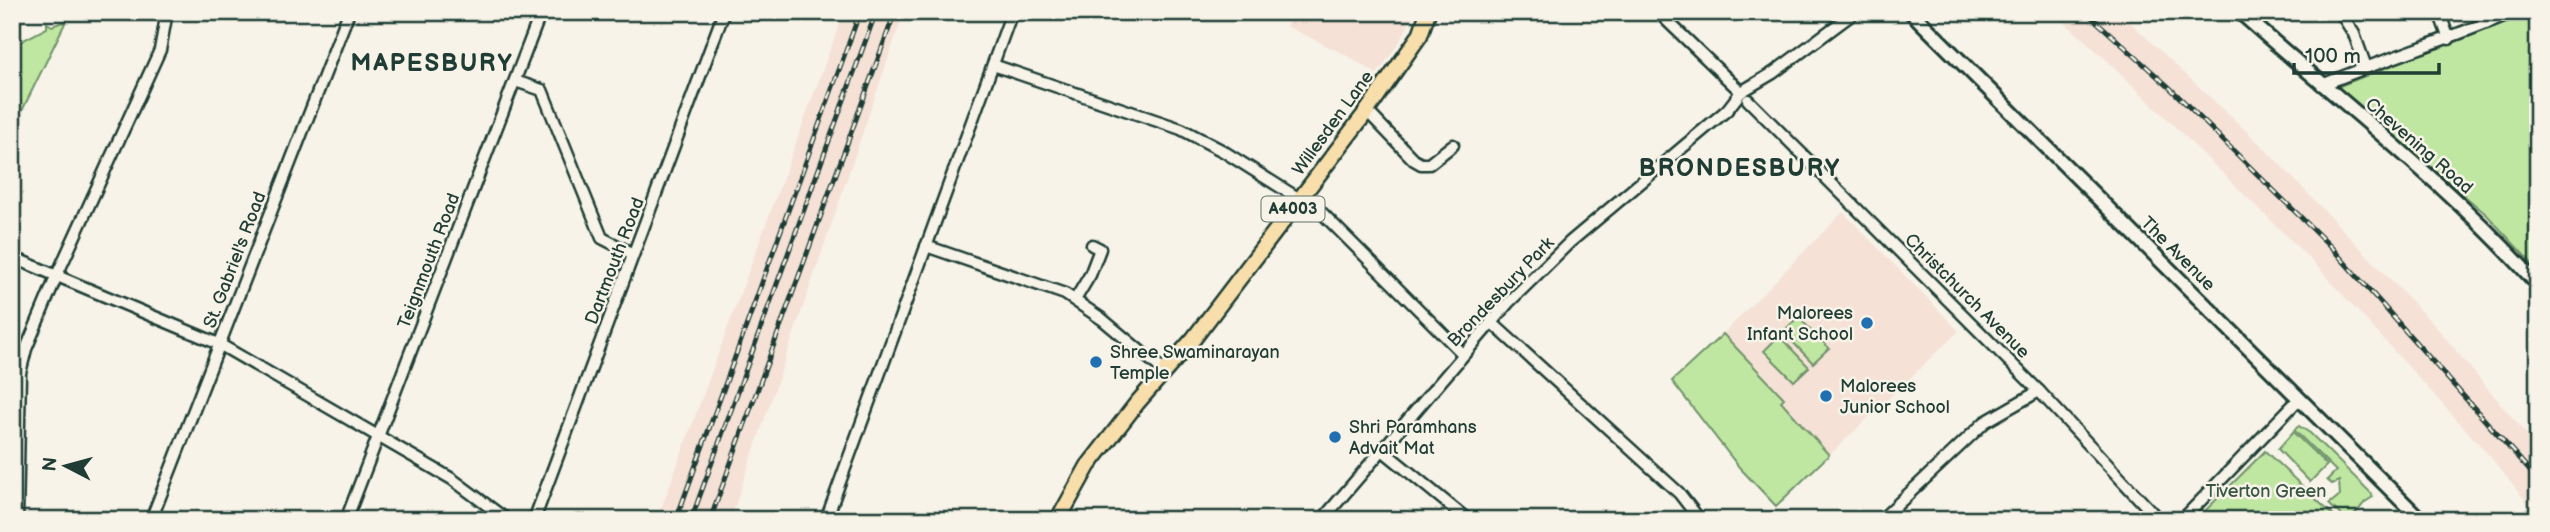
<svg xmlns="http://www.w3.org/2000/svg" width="2550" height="532" font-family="'Balsamiq Sans',sans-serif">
<rect width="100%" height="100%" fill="#f7f3e8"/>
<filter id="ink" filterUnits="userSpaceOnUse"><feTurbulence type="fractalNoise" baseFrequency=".0143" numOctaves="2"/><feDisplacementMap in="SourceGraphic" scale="14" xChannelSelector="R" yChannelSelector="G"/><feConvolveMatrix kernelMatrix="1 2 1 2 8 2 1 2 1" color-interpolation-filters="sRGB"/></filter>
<g filter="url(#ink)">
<g fill="#f5e1d6">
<path d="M844 12H904L730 520H657Z"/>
<path d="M1294 12H1415L1400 41 1377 74 1342 53 1286 26Z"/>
<path d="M2053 12H2119L2263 147 2435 326 2538 448V508L2529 505 2489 455 2312 261 2108 61Z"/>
<path d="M1843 212 1959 331 1776 506 1739 467 1672 381 1723 334Z"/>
</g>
<g fill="#c0e7a2" stroke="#70926b" stroke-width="2">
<path d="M2528 12H2538V270L2487 215 2337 87Z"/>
<path d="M66 21 18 119 12 154V46L47 28V23L52 26Z"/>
<path d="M1798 317 1829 348 1813 363 1783 332Z"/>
<path d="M1723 334 1784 398 1781 401 1829 455 1776 506 1739 467 1672 381Z"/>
<path d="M1779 336 1809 367 1794 381 1764 351Z"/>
<path d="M2299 426 2310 433 2371 493 2373 497 2365 502 2350 520H2346L2329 504 2340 495 2339 481 2332 484 2327 480 2336 471 2294 430Z"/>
<path d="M2293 432 2327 465 2310 482 2278 449Z"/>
<path d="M2265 451 2338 520H2196Z"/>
</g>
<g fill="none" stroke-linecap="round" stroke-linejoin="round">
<defs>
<g id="minor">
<path d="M1658 12 1741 92"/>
<path d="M2340 12 2354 34 2366 67"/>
<path d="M2439 12 2449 39"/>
<path d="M993 65 1181 129 1223 151 1301 200"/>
<path d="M515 81 542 90 602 238 633 254"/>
<path d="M2322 85C2385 59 2450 39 2513 12"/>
<path d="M1748 100 2039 391 2159 520"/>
<path d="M1367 111 1414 160 1421 164H1429L1453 145"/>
<path d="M1304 195 1463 354"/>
<path d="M926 246 1065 294 1102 319 1164 371"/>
<path d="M12 257 219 344 452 479 507 520"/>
<path d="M1075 300 1090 275 1100 249 1092 245"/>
<path d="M1491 322 1679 493 1700 520"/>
<path d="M1381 449 1468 520"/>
<path d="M17 520 20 373 26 349 57 275 160 50 167 12"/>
<path d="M151 520 349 12"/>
<path d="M346 520 541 12"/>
<path d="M534 520 724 12"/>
<path d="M826 520 1012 12"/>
<path d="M1322 520 1508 303 1570 242 1727 110 1741 92 1773 73 1855 12"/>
<path d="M1881 520 1985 422 2039 391"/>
<path d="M2182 520 2299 399"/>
</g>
<g id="tertiary">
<path d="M1911 12 2421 520"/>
<path d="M2240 12C2340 102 2449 184 2538 285"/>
<path d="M2530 520 2538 513"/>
</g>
<path id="primary" d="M1058 520 1088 466 1137 403 1194 338 1367 111 1420 35 1428 12"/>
</defs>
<use href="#minor" stroke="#1f3d34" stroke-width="15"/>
<use href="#tertiary" stroke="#1f3d34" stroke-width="18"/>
<use href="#primary" stroke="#1f3d34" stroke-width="19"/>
<use href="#minor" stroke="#f7f3e8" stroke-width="10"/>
<use href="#tertiary" stroke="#f7f3e8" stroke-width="12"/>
<use href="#primary" stroke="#f8deab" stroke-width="14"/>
<defs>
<g id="rail">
<path d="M2086 12 2169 87 2331 247 2538 480"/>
<path d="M676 520 860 12"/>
<path d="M691 520 876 12"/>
<path d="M710 520 895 12"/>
</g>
</defs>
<use href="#rail" stroke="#1f3d34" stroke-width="5"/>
<use href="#rail" stroke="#f7f3e8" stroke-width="2.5" stroke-dasharray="8" stroke-linecap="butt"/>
</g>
</g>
<g fill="#1f6fb2" stroke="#f7f3e8" stroke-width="2.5">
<circle cx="1867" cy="323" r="7"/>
<circle cx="1096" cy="362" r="7"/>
<circle cx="1826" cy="396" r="7"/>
<circle cx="1335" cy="437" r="7"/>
</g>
<g text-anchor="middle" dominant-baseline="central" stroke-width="5" stroke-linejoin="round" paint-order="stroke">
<rect fill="#f7f3e8" stroke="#60746a" stroke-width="2" x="1261.5" y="196.5" width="63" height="25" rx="5"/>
<g font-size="16" font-weight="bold" fill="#1f3d34">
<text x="1293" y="209">A4003</text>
</g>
<g font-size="18" fill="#1f3d34" stroke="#f7f3e8">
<text transform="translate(1333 123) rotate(-54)">Willesden Lane</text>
<text transform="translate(2419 146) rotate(41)">Chevening Road</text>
<text transform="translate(2178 254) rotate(45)">The Avenue</text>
<text transform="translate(235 260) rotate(-69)">St. Gabriel's Road</text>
<text transform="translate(429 261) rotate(-69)">Teignmouth Road</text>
<text transform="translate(615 261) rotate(-69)">Dartmouth Road</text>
<text transform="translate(1501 292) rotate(-46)">Brondesbury Park</text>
<text transform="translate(1967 296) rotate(45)">Christchurch Avenue</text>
</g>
<g font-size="18" fill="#1f3d34" stroke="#f7f3e8" text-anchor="start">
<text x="1853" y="313" text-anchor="end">Malorees<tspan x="1853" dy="21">Infant School</tspan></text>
<text x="1110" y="352">Shree Swaminarayan<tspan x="1110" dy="21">Temple</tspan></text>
<text x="1840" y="386">Malorees<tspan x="1840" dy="21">Junior School</tspan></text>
<text x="1349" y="427">Shri Paramhans<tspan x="1349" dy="21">Advait Mat</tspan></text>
</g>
<g font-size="18" fill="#375644" stroke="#f7f3e8">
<text x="2266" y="491">Tiverton Green</text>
</g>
<g font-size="24" font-weight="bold" letter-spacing="2" fill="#1f3d34" stroke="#f7f3e8">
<text x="432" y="63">MAPESBURY</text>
<text x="1740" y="168">BRONDESBURY</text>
</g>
</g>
<rect width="2550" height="532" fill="none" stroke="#f7f3e8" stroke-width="42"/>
<rect x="21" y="21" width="2508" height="490" fill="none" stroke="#1f3d34" stroke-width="2.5" filter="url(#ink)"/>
<g transform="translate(66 466) rotate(276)" stroke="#f7f3e8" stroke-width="5" paint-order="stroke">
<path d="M0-5L12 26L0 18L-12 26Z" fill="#1f3d34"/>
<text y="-10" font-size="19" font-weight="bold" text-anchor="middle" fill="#1f3d34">N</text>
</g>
<path d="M2294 63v10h145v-10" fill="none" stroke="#1f3d34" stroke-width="3.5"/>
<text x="2305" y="63" font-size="21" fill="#1f3d34" stroke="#f7f3e8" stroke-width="5" paint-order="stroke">100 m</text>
</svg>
